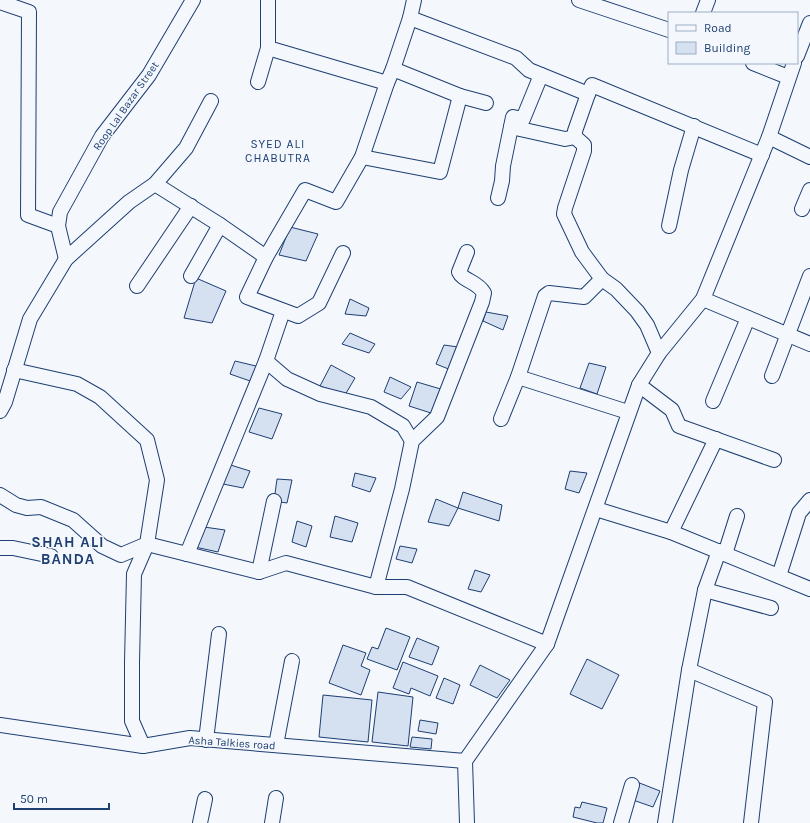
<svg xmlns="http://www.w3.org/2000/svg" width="810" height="823" font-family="Karla,sans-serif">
<rect width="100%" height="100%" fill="#f4f7fb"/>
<g fill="#d5e0f0" stroke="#1d3f73">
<path d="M290 227 318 234 306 261 279 255Z"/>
<path d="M196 278 226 291 212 323 184 318Z"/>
<path d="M350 299 369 308 366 316 345 314Z"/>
<path d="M486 312 508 316 503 330 483 321Z"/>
<path d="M350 333 375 344 369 353 342 344Z"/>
<path d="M444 345 465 348 451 370 436 364Z"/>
<path d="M235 361 260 367 253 382 230 374Z"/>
<path d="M589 363 606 367 597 394 580 388Z"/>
<path d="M331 365 355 378 345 395 320 386Z"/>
<path d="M390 377 411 387 401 399 384 392Z"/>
<path d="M417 382 444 390 434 414 409 406Z"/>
<path d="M259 408 282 414 272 439 249 432Z"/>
<path d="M224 463 250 471 243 488 223 484Z"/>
<path d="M570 471 587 473 579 493 565 489Z"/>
<path d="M355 473 376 478 370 492 352 486Z"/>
<path d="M277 479 292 480 287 503 274 501Z"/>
<path d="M463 492 502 505 499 521 458 508Z"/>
<path d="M436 499 458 508 449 526 428 522Z"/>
<path d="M335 516 358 523 352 542 330 537Z"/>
<path d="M297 521 312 526 306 547 292 542Z"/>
<path d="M204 527 225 530 218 552 195 547Z"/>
<path d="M400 546 417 549 412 563 396 559Z"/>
<path d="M475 570 490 575 481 592 468 589Z"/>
<path d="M386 628 410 637 397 670 367 659 372 647 378 649Z"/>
<path d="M417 638 439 647 432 665 409 657Z"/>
<path d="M343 645 366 653 361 666 370 670 361 695 329 683Z"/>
<path d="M587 659 619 675 602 709 570 694Z"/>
<path d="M403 662 438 676 430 696 411 688 409 694 393 688Z"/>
<path d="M480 665 510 680 497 698 470 685Z"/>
<path d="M444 678 460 685 453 704 436 698Z"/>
<path d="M378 692 413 697 408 746 372 742Z"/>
<path d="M323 695 372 700 368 742 319 737Z"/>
<path d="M420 720 438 723 436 734 418 731Z"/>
<path d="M412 737 432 739 431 749 410 747Z"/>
<path d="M637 782 660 791 653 807 630 799Z"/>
<path d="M582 802 607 808 603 823H597L573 817 575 807 580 808Z"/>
</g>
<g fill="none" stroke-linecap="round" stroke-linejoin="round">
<defs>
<g id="minor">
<path d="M579 0 669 30"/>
<path d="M0 2 29 12 28 215 58 226"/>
<path d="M703 13 708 0"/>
<path d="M410 18 516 58 529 70 588 94 592 85 762 155"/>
<path d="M268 48 387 83"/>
<path d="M797 56 810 23"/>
<path d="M753 63 788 77"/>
<path d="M393 69 460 96 486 103"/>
<path d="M258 82 268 48V0"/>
<path d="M588 94 575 131V137L584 145V151L565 208 564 214 582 252 602 279 616 289 637 311 647 325 659 353"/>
<path d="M511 127 565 139 575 137"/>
<path d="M769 137 810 157"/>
<path d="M362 157 440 172 460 96"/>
<path d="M155 184 220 225 266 257"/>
<path d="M498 198 502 181 503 166 513 117 523 119 541 75"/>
<path d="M802 209 810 190"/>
<path d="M669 226 681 170 694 126"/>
<path d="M343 253 319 303 298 316 247 297 266 257 305 190 336 202 362 157 387 83 393 69 410 18 414 0"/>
<path d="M66 259 58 226 60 212 102 136 149 75 193 0"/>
<path d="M191 276 220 225"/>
<path d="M137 286 191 206"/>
<path d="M703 299 810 344"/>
<path d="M266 361 287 379 320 394 371 407 403 426 412 441"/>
<path d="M14 370 77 384 100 397 147 440 157 480 147 544 134 574 132 662V721L143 746"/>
<path d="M772 376 810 276"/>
<path d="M518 377 628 412"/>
<path d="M639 385 672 410 679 426 774 460"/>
<path d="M713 401 748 318"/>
<path d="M0 411 5 402 30 319 66 259 129 202 155 184 186 148 211 101"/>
<path d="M501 419 518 377 545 296 549 293 584 297 602 279"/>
<path d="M0 495 16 505 27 508 41 507 73 520 102 546 121 555 147 544 259 572 286 563 376 587H407L547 644"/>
<path d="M596 509 671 532 810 589"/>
<path d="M671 532 716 439"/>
<path d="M0 548H13L51 556"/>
<path d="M187 554 266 361 283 311"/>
<path d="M725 554 737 516"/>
<path d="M259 572 274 501"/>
<path d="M779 576 799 513 810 500"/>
<path d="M376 587 402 489 412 441 437 417 482 302 484 293C477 281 463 281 459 272L467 252"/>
<path d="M705 590 771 608"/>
<path d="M689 670 765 702 751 823"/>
<path d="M0 725 143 746 190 738 465 761"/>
<path d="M206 740 219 634"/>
<path d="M276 745 292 661"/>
<path d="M200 823 205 799"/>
<path d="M272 823 276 798"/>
<path d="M467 823 465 761 547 644 639 385 659 353 703 299 769 137 794 63"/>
<path d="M621 823 632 785"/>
<path d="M665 823 689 670 705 590 719 551"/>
</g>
</defs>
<use href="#minor" stroke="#1d3f73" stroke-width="16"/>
<use href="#minor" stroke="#f4f7fb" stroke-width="14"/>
</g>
<g text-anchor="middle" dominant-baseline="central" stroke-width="3" stroke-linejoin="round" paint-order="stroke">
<g font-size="11" fill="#1d3f73" stroke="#f4f7fb">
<text transform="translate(126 106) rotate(-55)">Roop Lal Bazar Street</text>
<text transform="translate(232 743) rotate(4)">Asha Talkies road</text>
</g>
<g font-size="12" letter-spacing="1" fill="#1d3f73" stroke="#f4f7fb">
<text x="278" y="144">SYED ALI<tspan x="278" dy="14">CHABUTRA</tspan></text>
</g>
<g font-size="15" font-weight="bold" letter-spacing="1" fill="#1d3f73" stroke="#f4f7fb">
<text x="68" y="542">SHAH ALI<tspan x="68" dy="17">BANDA</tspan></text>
</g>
</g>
<rect x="668" y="12" width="130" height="52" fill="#f4f7fb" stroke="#9eadc5"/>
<rect x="676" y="25" width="20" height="6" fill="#f4f7fb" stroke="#9eadc5"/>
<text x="704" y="32" font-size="12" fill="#1d3f73">Road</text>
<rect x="676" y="42" width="20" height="12" fill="#d5e0f0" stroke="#9eadc5"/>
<text x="704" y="52" font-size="12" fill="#1d3f73">Building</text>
<path d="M14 803v6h95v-6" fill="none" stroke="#1d3f73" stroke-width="2"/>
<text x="20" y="803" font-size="12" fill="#1d3f73" stroke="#f4f7fb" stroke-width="3" paint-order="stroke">50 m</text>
</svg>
